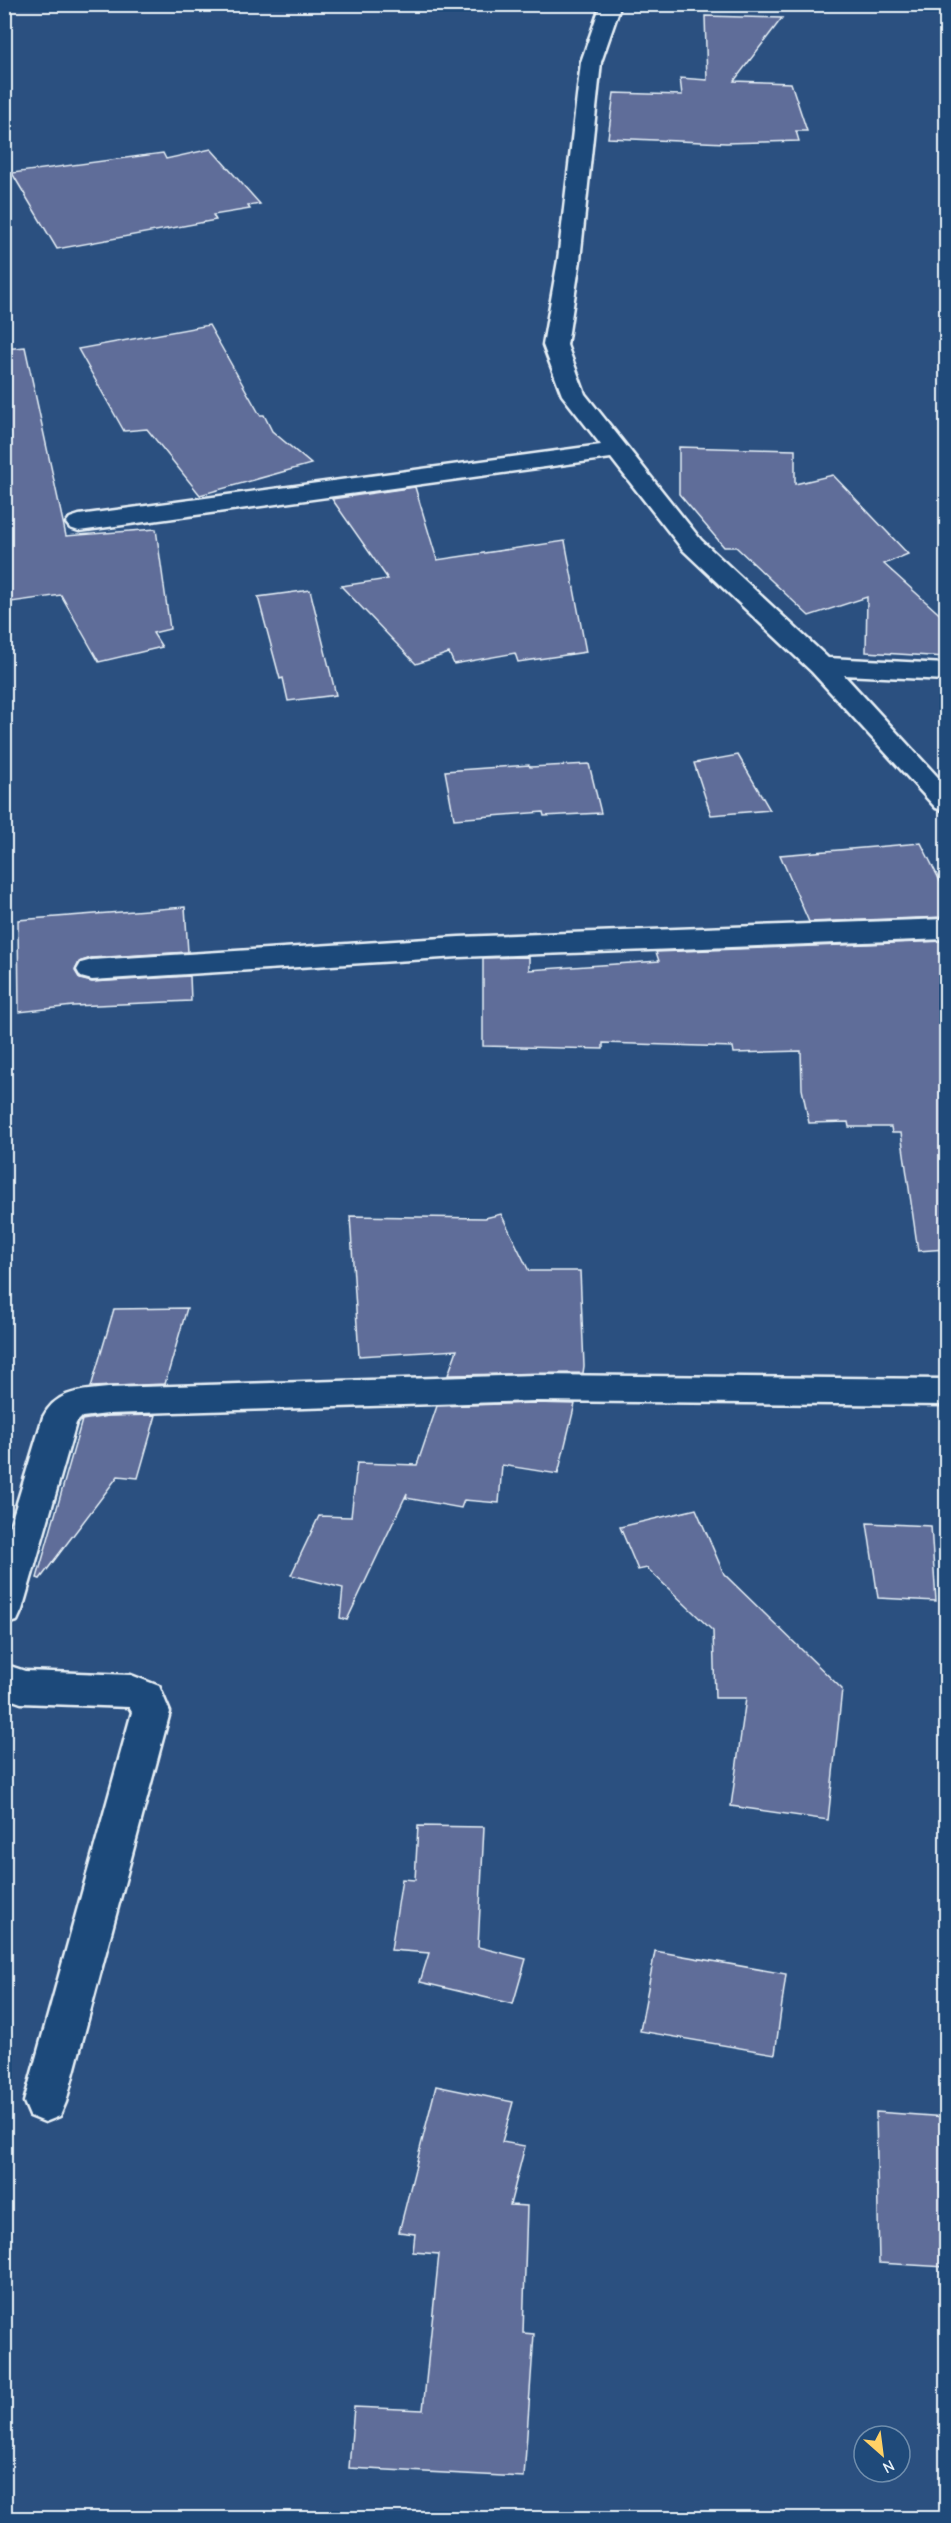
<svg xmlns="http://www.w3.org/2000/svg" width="951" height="2523" font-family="'Comic Neue',sans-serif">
<rect width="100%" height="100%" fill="#2b5080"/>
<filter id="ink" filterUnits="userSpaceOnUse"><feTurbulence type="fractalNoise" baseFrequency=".0167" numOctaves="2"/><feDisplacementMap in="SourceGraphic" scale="12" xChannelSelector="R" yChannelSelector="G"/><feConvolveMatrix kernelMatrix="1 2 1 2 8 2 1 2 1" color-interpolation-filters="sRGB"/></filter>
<g filter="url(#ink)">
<g fill="#5f6d99" stroke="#e8f1f8" stroke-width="1.5">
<path d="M705 16 782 18 734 81 791 83 807 131H796L799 141 726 143 608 138 614 93 682 95 680 78 707 80Z"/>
<path d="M211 149 260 204 248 206 250 209 213 215 216 220 57 249 12 173 163 153 166 159Z"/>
<path d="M209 325 260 415H264L272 431 311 464 200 495 147 429 124 431 78 349Z"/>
<path d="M25 347 66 536 156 529 170 629 153 633 162 647 99 662 61 595 4 603V349Z"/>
<path d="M679 447 795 450V484L833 475 908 554 884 564 946 620V657L866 652 867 597 809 616 736 547H724L679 494Z"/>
<path d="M415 487 437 560 565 541 586 652 518 662 515 653 454 664 449 653 416 664 341 586 388 579 332 499Z"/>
<path d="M310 590 336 695 288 701 283 678 280 679 258 597Z"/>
<path d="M738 755 770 810 711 815 694 763Z"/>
<path d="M589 764 601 813 544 816 543 812 454 819 445 771 529 765 530 767Z"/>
<path d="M921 843 946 893V917L809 922 780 855Z"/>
<path d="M185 907 188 952 91 958 79 962 75 971 80 979 92 982 190 976 191 1001 73 1006 19 1012 18 920Z"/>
<path d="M946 941V1249L918 1251 901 1133H892L891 1127H849L848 1122 809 1123 802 1089 801 1051 734 1053 733 1047 603 1043V1049L483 1046V958L529 957V970L659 961 656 952Z"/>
<path d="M501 1214 529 1271H580L584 1366 583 1373 448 1375 457 1350 359 1356 350 1216 485 1218Z"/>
<path d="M187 1308 165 1384 91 1387 114 1309Z"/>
<path d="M535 1403 575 1404 558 1474 502 1465 499 1503 464 1500 461 1508 406 1498 407 1493 347 1620 340 1618 343 1588 291 1575 319 1516 351 1517 357 1463 417 1465 437 1406Z"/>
<path d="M156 1415 138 1478 118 1476 40 1579 37 1578 82 1420 108 1416Z"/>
<path d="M696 1509 724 1574 842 1689 828 1820 731 1806 746 1698H715L713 1631 647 1568 638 1570 620 1527Z"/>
<path d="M867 1523 931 1526 936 1601 878 1598Z"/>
<path d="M418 1826 484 1827 478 1947 526 1959 513 2004 420 1982 429 1953 391 1950 402 1879 415 1880Z"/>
<path d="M655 1951 786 1974 775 2054 640 2031Z"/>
<path d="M436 2086 513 2102 502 2142 525 2146 510 2205 527 2206 523 2333 534 2334 524 2477 349 2468 354 2407 423 2410 439 2254 413 2252 415 2234 399 2232Z"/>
<path d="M876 2112 946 2117V2267L879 2263Z"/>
</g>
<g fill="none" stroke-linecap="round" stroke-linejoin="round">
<defs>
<g id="minor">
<path d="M601 4H621L601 62 580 260 567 345 585 394 701 540 828 658 946 664V680L844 675 946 786V811L936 808 812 672 683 550 611 458 79 531 70 528 66 523 70 518 79 515 601 445 562 395 543 345 558 260 581 62Z"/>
<path d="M946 919V939L459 957 92 980 81 977 77 970 81 963 92 960 459 937Z"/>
<path d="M535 1375 946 1379V1405L535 1401 108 1414 82 1417 76 1423 22 1610 17 1621 4 1625V1546L43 1417C57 1390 81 1391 108 1388Z"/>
<path d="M4 1664 25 1671 131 1675 159 1686 170 1712 66 2102 60 2116 45 2122 30 2116 24 2102 132 1712 129 1707 21 1703 4 1697Z"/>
</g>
</defs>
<use href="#minor" stroke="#e8f1f8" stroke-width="5"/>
<use href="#minor" fill="#1f4a7a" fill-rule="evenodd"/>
</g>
</g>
<rect width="951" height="2523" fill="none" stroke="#1f4a7a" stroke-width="24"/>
<rect x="12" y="12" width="927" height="2499" fill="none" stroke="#e8f1f8" stroke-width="2" filter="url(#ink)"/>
<g transform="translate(882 2454) rotate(152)"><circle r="28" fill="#1f4a7a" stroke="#6f8dac" stroke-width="1.5"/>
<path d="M0-4.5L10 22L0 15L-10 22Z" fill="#ffd166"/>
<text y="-9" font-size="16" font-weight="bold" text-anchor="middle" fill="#e8f1f8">N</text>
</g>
</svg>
